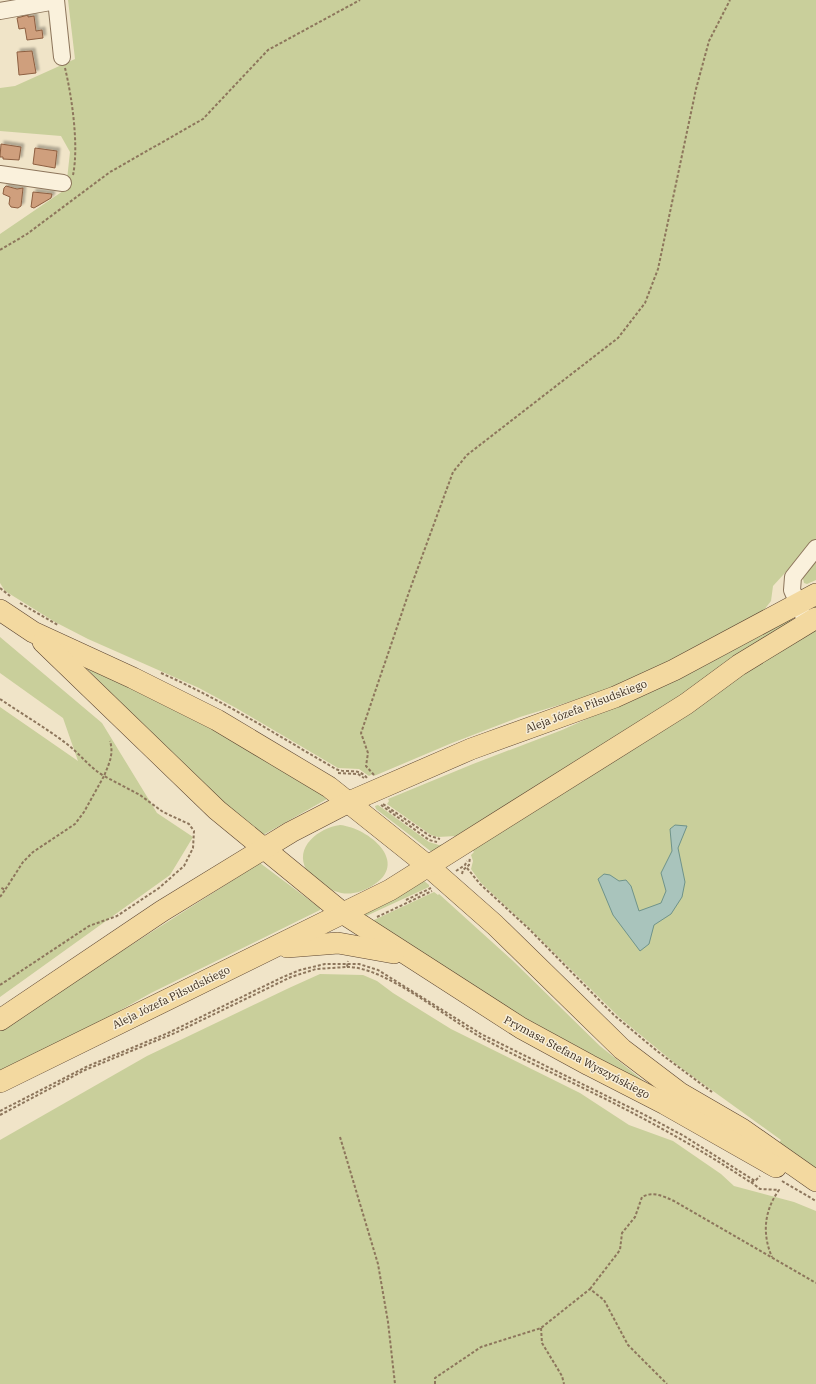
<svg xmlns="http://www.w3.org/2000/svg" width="816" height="1384" font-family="'IBM Plex Serif',serif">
<defs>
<filter id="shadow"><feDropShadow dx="3" dy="-3" stdDeviation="1" flood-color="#0004"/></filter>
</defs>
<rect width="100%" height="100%" fill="#f0e4c8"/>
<g fill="#c9cf9b">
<path d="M68 0H816V539L773 586 771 601 764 610 634 682 520 717 452 743 374 776 373 774 369 776 359 769 338 768 236 708 199 688 88 639 55 622 5 591 0 583V234L66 189 70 152 61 136 0 131V88L15 86 75 59Z"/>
<path d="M816 557V580L807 584 804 583 802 575Z"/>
<path d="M793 617 792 622 710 678 456 836 438 837 431 835 387 804 389 801 388 799 473 764 562 730 638 696Z"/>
<path d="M816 623V1177L775 1148 781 1140 677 1065 620 1018 529 928 481 883 471 869 473 861 471 855 474 852 471 848Z"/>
<path d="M0 637 102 723 157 813 193 837 170 875 0 997V707L78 761 63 718 0 673Z"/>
<path d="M82 664 225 735 308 783 327 799 263 835 226 804 170 752Z"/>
<path d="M378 805 429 842 439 845 451 843 433 853 376 809 375 806Z"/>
<path d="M340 825C369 828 411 863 372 886 353 897 338 896 321 883 317 879 310 876 307 871 293 847 319 828 340 825Z"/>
<path d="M260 863 320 908V910L151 993 103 1020 0 1074V1031L56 993Z"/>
<path d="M423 880 429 885V887L364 917 361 914Z"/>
<path d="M434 892 438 895 439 894 512 960 600 1046 645 1082 644 1085 563 1044 375 923 374 920Z"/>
<path d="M320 974 363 975 377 981 393 993 451 1029 580 1093 629 1125 673 1141 721 1174 734 1186 794 1202 816 1211V1384H0V1140L147 1056 289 988Z"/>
</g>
<path fill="#a9c4bc" stroke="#6f938a" d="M675 825 687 826 678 848 685 882 682 897 671 914 654 925 649 944 640 951 613 915 598 879 604 874 610 875 619 881 626 880 631 886 639 911 661 903 666 891 661 873 672 851 670 829Z"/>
<g fill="#cf9f7d" stroke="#8d5f41" filter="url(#shadow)">
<path d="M28 15V17L34 16 36 31 42 30 43 38 27 40 25 28 19 29 17 18Z"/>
<path d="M32 51 36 73 19 75 17 52Z"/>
<path d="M1 144 21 147 19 160 3 159V157H0Z"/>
<path d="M35 148 57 151 55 168 33 164Z"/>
<path d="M6 186 17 189 23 188 21 206 18 208 11 207 9 204 10 197 3 194 4 188Z"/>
<path d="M33 192 52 194 51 198 34 208 31 207Z"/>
</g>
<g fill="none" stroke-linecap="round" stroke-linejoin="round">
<defs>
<g id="minor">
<path d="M56 0 62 57"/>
<path d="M0 11 56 1"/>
<path d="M0 174 63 183"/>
<path d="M807 624 792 590 793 577 816 548"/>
</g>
<g id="major">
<path d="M0 610 33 632 133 678 217 720 329 787 428 866 495 925 622 1049 680 1093 742 1129 816 1181"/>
<path d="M43 642 217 810 344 914 521 1028 589 1065 665 1104 776 1167"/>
<path d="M287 947 338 943 394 953"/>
<path d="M0 1020 162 911 291 832 349 802 471 749 615 697 674 670 816 594"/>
<path d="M0 1082 390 890 686 704 739 665 816 618"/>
</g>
</defs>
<use href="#minor" stroke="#8d765c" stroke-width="18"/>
<use href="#major" stroke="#5b4430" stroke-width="22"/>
<g stroke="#8d765c" stroke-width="2" stroke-dasharray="3 2" stroke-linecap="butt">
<path d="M65 68C72 97 79 146 73 175"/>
<path d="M0 250 27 234 110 172 203 119 268 50 360 0"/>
<path d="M0 588 10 596"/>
<path d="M20 603 58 625"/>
<path d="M161 673C222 700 277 735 334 768 345 775 357 766 367 778"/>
<path d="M0 699C22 714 46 728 67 744 80 754 89 767 104 776L84 812 75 824 33 852 23 862 5 890 0 887"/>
<path d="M338 773 358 774 364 778"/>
<path d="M374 775 366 766 368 753 361 733 409 592 453 472 467 455 618 338 645 303 658 269 696 89 709 41 730 0"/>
<path d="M383 804 430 836 440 839"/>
<path d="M381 805 429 840 437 842"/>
<path d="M467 868 480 884 528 928 614 1015 657 1051 712 1092"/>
<path d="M456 871 465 865 467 861"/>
<path d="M462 874 463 870 469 865 470 857"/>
<path d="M0 897 5 890"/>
<path d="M406 900 431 888"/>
<path d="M377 917 432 891"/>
<path d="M347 967C385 966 450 1021 486 1040 517 1057 549 1071 581 1087 639 1115 696 1146 750 1182L754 1181"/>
<path d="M0 985 89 926 117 916 159 888 184 866 193 848 194 831 189 824 163 812 140 795 104 776C109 764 114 754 110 741"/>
<path d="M0 1111 88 1066 168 1033 283 977 300 970 325 964H359L378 970 481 1034 643 1114 684 1136 755 1181 760 1176"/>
<path d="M0 1115 85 1070 175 1033 291 977 316 969 347 967 348 961"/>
<path d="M340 1137 378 1264 388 1322 395 1384"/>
<path d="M782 1181 816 1201"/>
<path d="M751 1182 760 1189 779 1190C764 1211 762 1234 772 1257"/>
<path d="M590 1289 620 1250 622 1233 635 1217 642 1197C653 1191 663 1196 674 1201L816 1283"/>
<path d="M541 1328 542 1343 562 1376 564 1384"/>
<path d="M435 1384V1378L481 1347 541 1328 590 1289 604 1300 628 1345 667 1384"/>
</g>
<use href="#minor" stroke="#faf1dc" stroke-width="16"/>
<use href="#major" stroke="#f3d9a0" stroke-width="21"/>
</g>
<g text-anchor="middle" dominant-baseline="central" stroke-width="3" stroke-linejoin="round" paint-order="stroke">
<g font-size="11" fill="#3d2e20" stroke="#f7eed8">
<text transform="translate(586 706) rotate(-21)">Aleja Józefa Piłsudskiego</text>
<text transform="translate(171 997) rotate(-26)">Aleja Józefa Piłsudskiego</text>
<text transform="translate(577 1057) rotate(28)">Prymasa Stefana Wyszyńskiego</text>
</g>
</g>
</svg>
